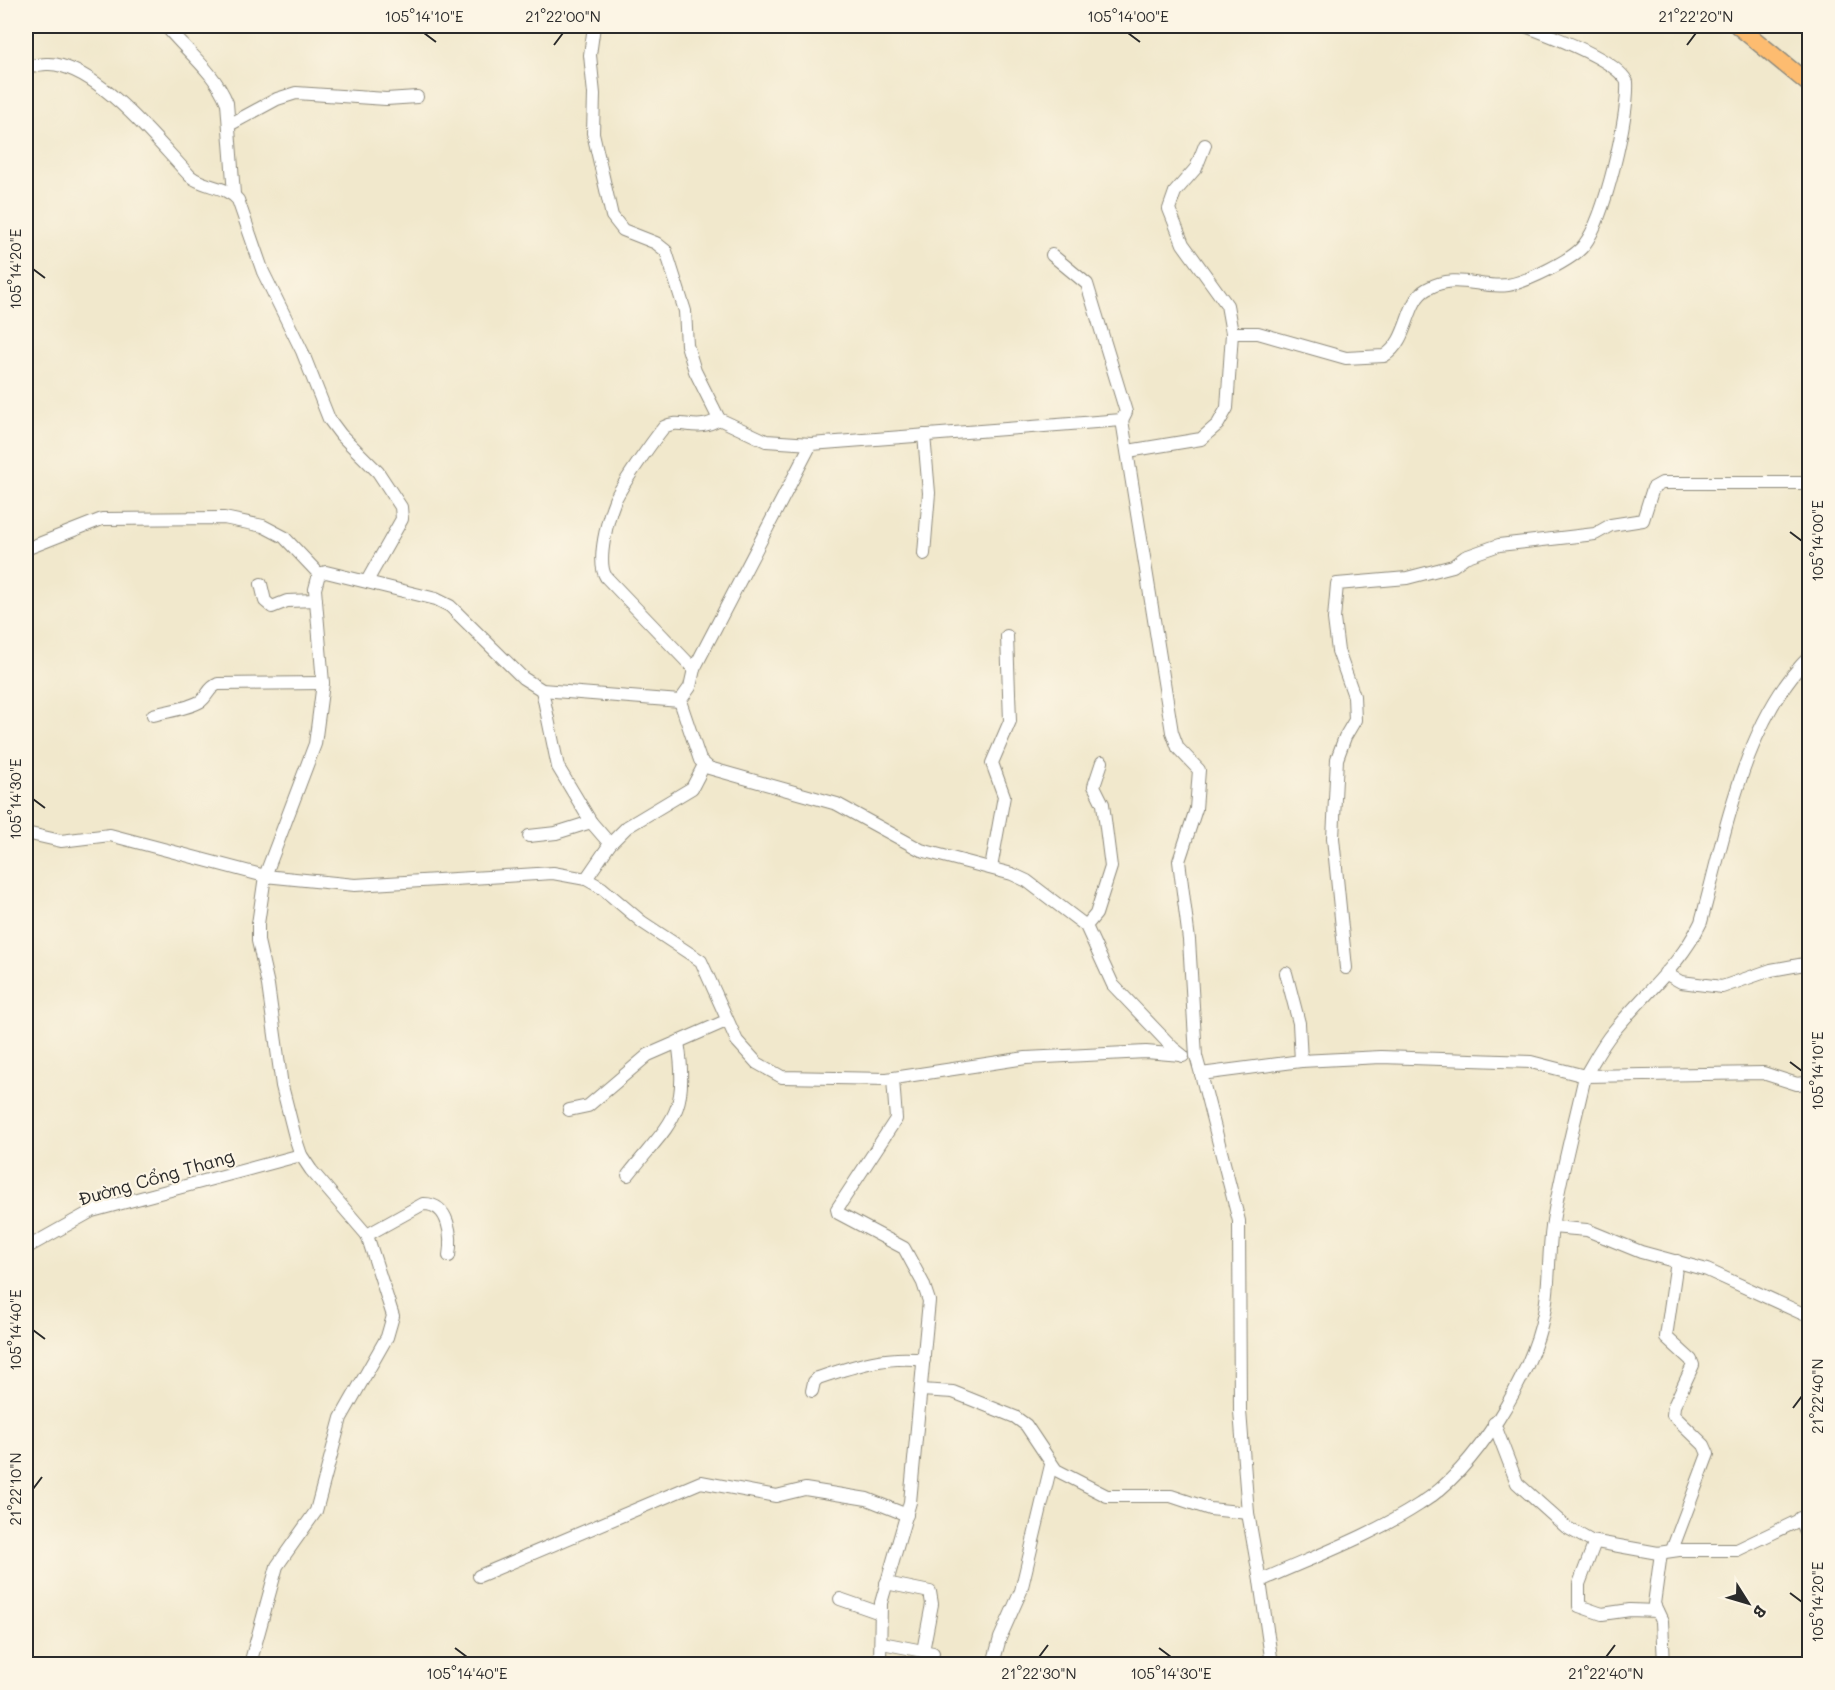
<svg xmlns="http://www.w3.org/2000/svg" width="1835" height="1690" font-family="Mali,sans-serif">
<rect width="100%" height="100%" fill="#fcf5e5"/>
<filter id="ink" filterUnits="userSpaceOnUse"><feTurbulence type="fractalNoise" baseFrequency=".0167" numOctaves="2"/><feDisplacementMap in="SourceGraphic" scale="12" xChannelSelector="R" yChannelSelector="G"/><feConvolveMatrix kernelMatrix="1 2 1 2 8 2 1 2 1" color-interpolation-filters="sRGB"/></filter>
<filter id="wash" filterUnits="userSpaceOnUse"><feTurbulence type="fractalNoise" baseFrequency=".008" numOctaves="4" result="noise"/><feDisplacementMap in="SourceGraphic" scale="24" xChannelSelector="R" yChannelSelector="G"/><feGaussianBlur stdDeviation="1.35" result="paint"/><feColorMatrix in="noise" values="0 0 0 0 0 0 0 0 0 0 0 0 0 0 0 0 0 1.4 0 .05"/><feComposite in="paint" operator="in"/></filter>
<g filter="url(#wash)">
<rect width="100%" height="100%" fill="#f1e8cc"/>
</g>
<g filter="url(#ink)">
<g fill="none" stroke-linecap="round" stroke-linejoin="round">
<defs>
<g id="minor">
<path d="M166 26C187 52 214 71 227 103L234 194"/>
<path d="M594 26 590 55 594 94 593 133 612 216 623 230 656 243 666 251 685 311 687 345 695 371 719 419 766 441 811 444"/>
<path d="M26 67C38 65 50 62 62 66 107 78 158 142 190 176 204 188 226 185 238 200L263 272 302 351 329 419 341 435 378 472 401 507 402 519 367 581"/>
<path d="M229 125 277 99 296 93 386 99 417 97"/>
<path d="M1052 255 1087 284 1126 412 1122 420"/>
<path d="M1232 333H1258L1346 358 1384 356C1410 340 1405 301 1427 289 1457 272 1479 289 1508 285 1526 282 1573 260 1584 245 1605 218 1629 115 1627 82 1616 59 1549 35 1525 26"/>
<path d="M1128 451 1201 439 1218 424 1227 408 1232 333 1227 305 1183 244 1169 209 1175 192 1196 168 1205 145"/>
<path d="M26 549 102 519 224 518 263 526 284 537 319 574"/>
<path d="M924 554 929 493 924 435"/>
<path d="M261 584 265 601 272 607 287 601 316 600"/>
<path d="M694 669 606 577C596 562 608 517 615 500 623 483 652 442 664 427 682 417 694 434 719 419"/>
<path d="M542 690 558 767 591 822 610 844"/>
<path d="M680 701 700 760 709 768 837 804 921 850 1012 874 1027 881 1086 926 1113 985 1173 1048 1183 1056"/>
<path d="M153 715C167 711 188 709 201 701 208 696 208 688 218 684L323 683"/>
<path d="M26 833 61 841 110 835 265 876 315 744 323 683 315 589 319 574 326 572 436 599 450 606 523 678 542 690 680 701 690 687 694 669 811 444 1122 420 1172 732 1178 748 1199 770 1196 809 1179 861 1189 940 1196 1056 1201 1074 1301 1061 1381 1057 1531 1062 1585 1076C1574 1126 1560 1176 1552 1227 1548 1255 1550 1285 1544 1313 1532 1376 1475 1470 1420 1504 1371 1536 1313 1557 1260 1581L1272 1664"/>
<path d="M529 836 556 833 591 822"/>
<path d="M991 868 1004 796 992 763 1010 721 1007 636"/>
<path d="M586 879 610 844 627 827 692 788 704 765"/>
<path d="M1086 926 1096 914 1111 867 1103 804 1094 786 1102 762"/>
<path d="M1346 968 1333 838 1337 759 1345 737 1355 720 1354 696 1338 651 1334 619 1337 584 1407 578 1453 566 1465 557 1499 545 1595 534 1611 525 1643 520 1653 488 1662 483H1804L1810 485"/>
<path d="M1286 973 1299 1023 1301 1061"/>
<path d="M1665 973 1681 982 1722 987 1771 970 1810 963"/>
<path d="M1201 1074 1239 1221 1240 1411 1248 1513 1260 1581"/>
<path d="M1585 1076C1594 1061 1602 1045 1613 1032 1643 995 1681 965 1701 922 1725 836 1744 720 1810 656"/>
<path d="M1585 1076 1763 1073 1797 1084 1810 1082"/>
<path d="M569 1110 588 1106 648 1055 726 1021"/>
<path d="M628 1175C670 1122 690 1115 678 1042"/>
<path d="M1552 1227 1587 1230 1641 1252 1707 1270 1810 1317"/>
<path d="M367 1235 423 1204C450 1203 452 1237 449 1256"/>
<path d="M26 1248 92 1211 301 1155"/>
<path d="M921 1390 953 1392 1015 1417 1026 1425 1056 1470 1107 1496H1171L1210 1509 1248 1513"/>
<path d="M812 1391 814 1382 818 1378C854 1366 886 1355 924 1360"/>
<path d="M1494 1423 1517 1483 1566 1527 1591 1541 1658 1553 1679 1550H1737L1810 1515"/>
<path d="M1800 1518 1810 1540"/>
<path d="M1595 1542 1579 1584V1606L1602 1614 1630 1610 1657 1611"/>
<path d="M1672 1550 1708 1454 1704 1445 1673 1415 1674 1406 1693 1365 1691 1360 1666 1337 1677 1261"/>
<path d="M1661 1553 1654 1604 1662 1621 1664 1664"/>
<path d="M479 1576 701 1482 776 1496 805 1489 867 1499 907 1515"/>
<path d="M886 1583 930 1592 932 1604 923 1651"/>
<path d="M840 1599 880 1613"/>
<path d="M882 1643 933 1653"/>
<path d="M250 1664 277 1566 316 1511 341 1418 387 1337 393 1316 367 1235 311 1170 301 1155 295 1137 282 1086 268 985 258 941V924L265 876 355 885 553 873 586 879 602 888 642 922 701 961 737 1041 757 1063 782 1077 887 1079 1026 1058 1146 1052 1181 1055"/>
<path d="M880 1664 881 1603 910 1502 929 1301 923 1283 904 1248 838 1213 837 1209 896 1119 893 1079"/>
<path d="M993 1664 1000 1638 1021 1591 1051 1465"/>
</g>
<path id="highway" d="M1738 26 1810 85"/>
</defs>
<use href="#minor" stroke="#8e8a7c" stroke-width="14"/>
<use href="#highway" stroke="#8e8a7c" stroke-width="19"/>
<use href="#minor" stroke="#fff" stroke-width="12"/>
<use href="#highway" stroke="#fdbc70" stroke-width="16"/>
</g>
</g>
<path fill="none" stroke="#2b2b2b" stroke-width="2" d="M424 33 436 42M1128 33 1140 42M554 45 563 33M1687 45 1696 33M33 269 45 278M1790 532 1802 541M33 799 45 808M1790 1062 1802 1071M33 1330 45 1339M1793 1408 1802 1396M33 1489 42 1477M1790 1593 1802 1602M455 1648 467 1657M1159 1648 1171 1657M1039 1657 1048 1645M1606 1657 1615 1645"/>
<g text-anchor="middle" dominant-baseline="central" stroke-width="4.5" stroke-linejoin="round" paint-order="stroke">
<g font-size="18" fill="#2b2b2b" stroke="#fcf5e5">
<text transform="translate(156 1177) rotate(-16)">Đường Cổng Thang</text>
</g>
</g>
<rect width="1835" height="1690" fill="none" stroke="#fcf5e5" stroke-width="66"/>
<g transform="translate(1748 1603) rotate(127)" stroke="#fcf5e5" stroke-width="4.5" paint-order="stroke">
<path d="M0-4.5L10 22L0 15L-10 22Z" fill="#2b2b2b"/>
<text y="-9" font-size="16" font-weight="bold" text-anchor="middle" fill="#2b2b2b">B</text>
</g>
<rect x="33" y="33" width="1769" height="1624" fill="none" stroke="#2b2b2b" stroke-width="2"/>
<g font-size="15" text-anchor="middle" fill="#2b2b2b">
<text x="424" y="22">105°14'10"E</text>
<text x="563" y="22">21°22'00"N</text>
<text x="1128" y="22">105°14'00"E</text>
<text x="1696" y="22">21°22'20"N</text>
<text transform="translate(16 269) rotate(-90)" y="5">105°14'20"E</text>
<text transform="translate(1818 541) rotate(-90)" y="5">105°14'00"E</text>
<text transform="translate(16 799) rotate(-90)" y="5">105°14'30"E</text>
<text transform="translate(1818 1071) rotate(-90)" y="5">105°14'10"E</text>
<text transform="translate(16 1330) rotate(-90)" y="5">105°14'40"E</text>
<text transform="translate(1818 1396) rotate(-90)" y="5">21°22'40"N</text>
<text transform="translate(16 1489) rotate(-90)" y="5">21°22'10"N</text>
<text transform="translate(1818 1602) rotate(-90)" y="5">105°14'20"E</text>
<text x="467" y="1679">105°14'40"E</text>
<text x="1039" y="1679">21°22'30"N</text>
<text x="1171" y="1679">105°14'30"E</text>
<text x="1606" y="1679">21°22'40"N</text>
</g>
</svg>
